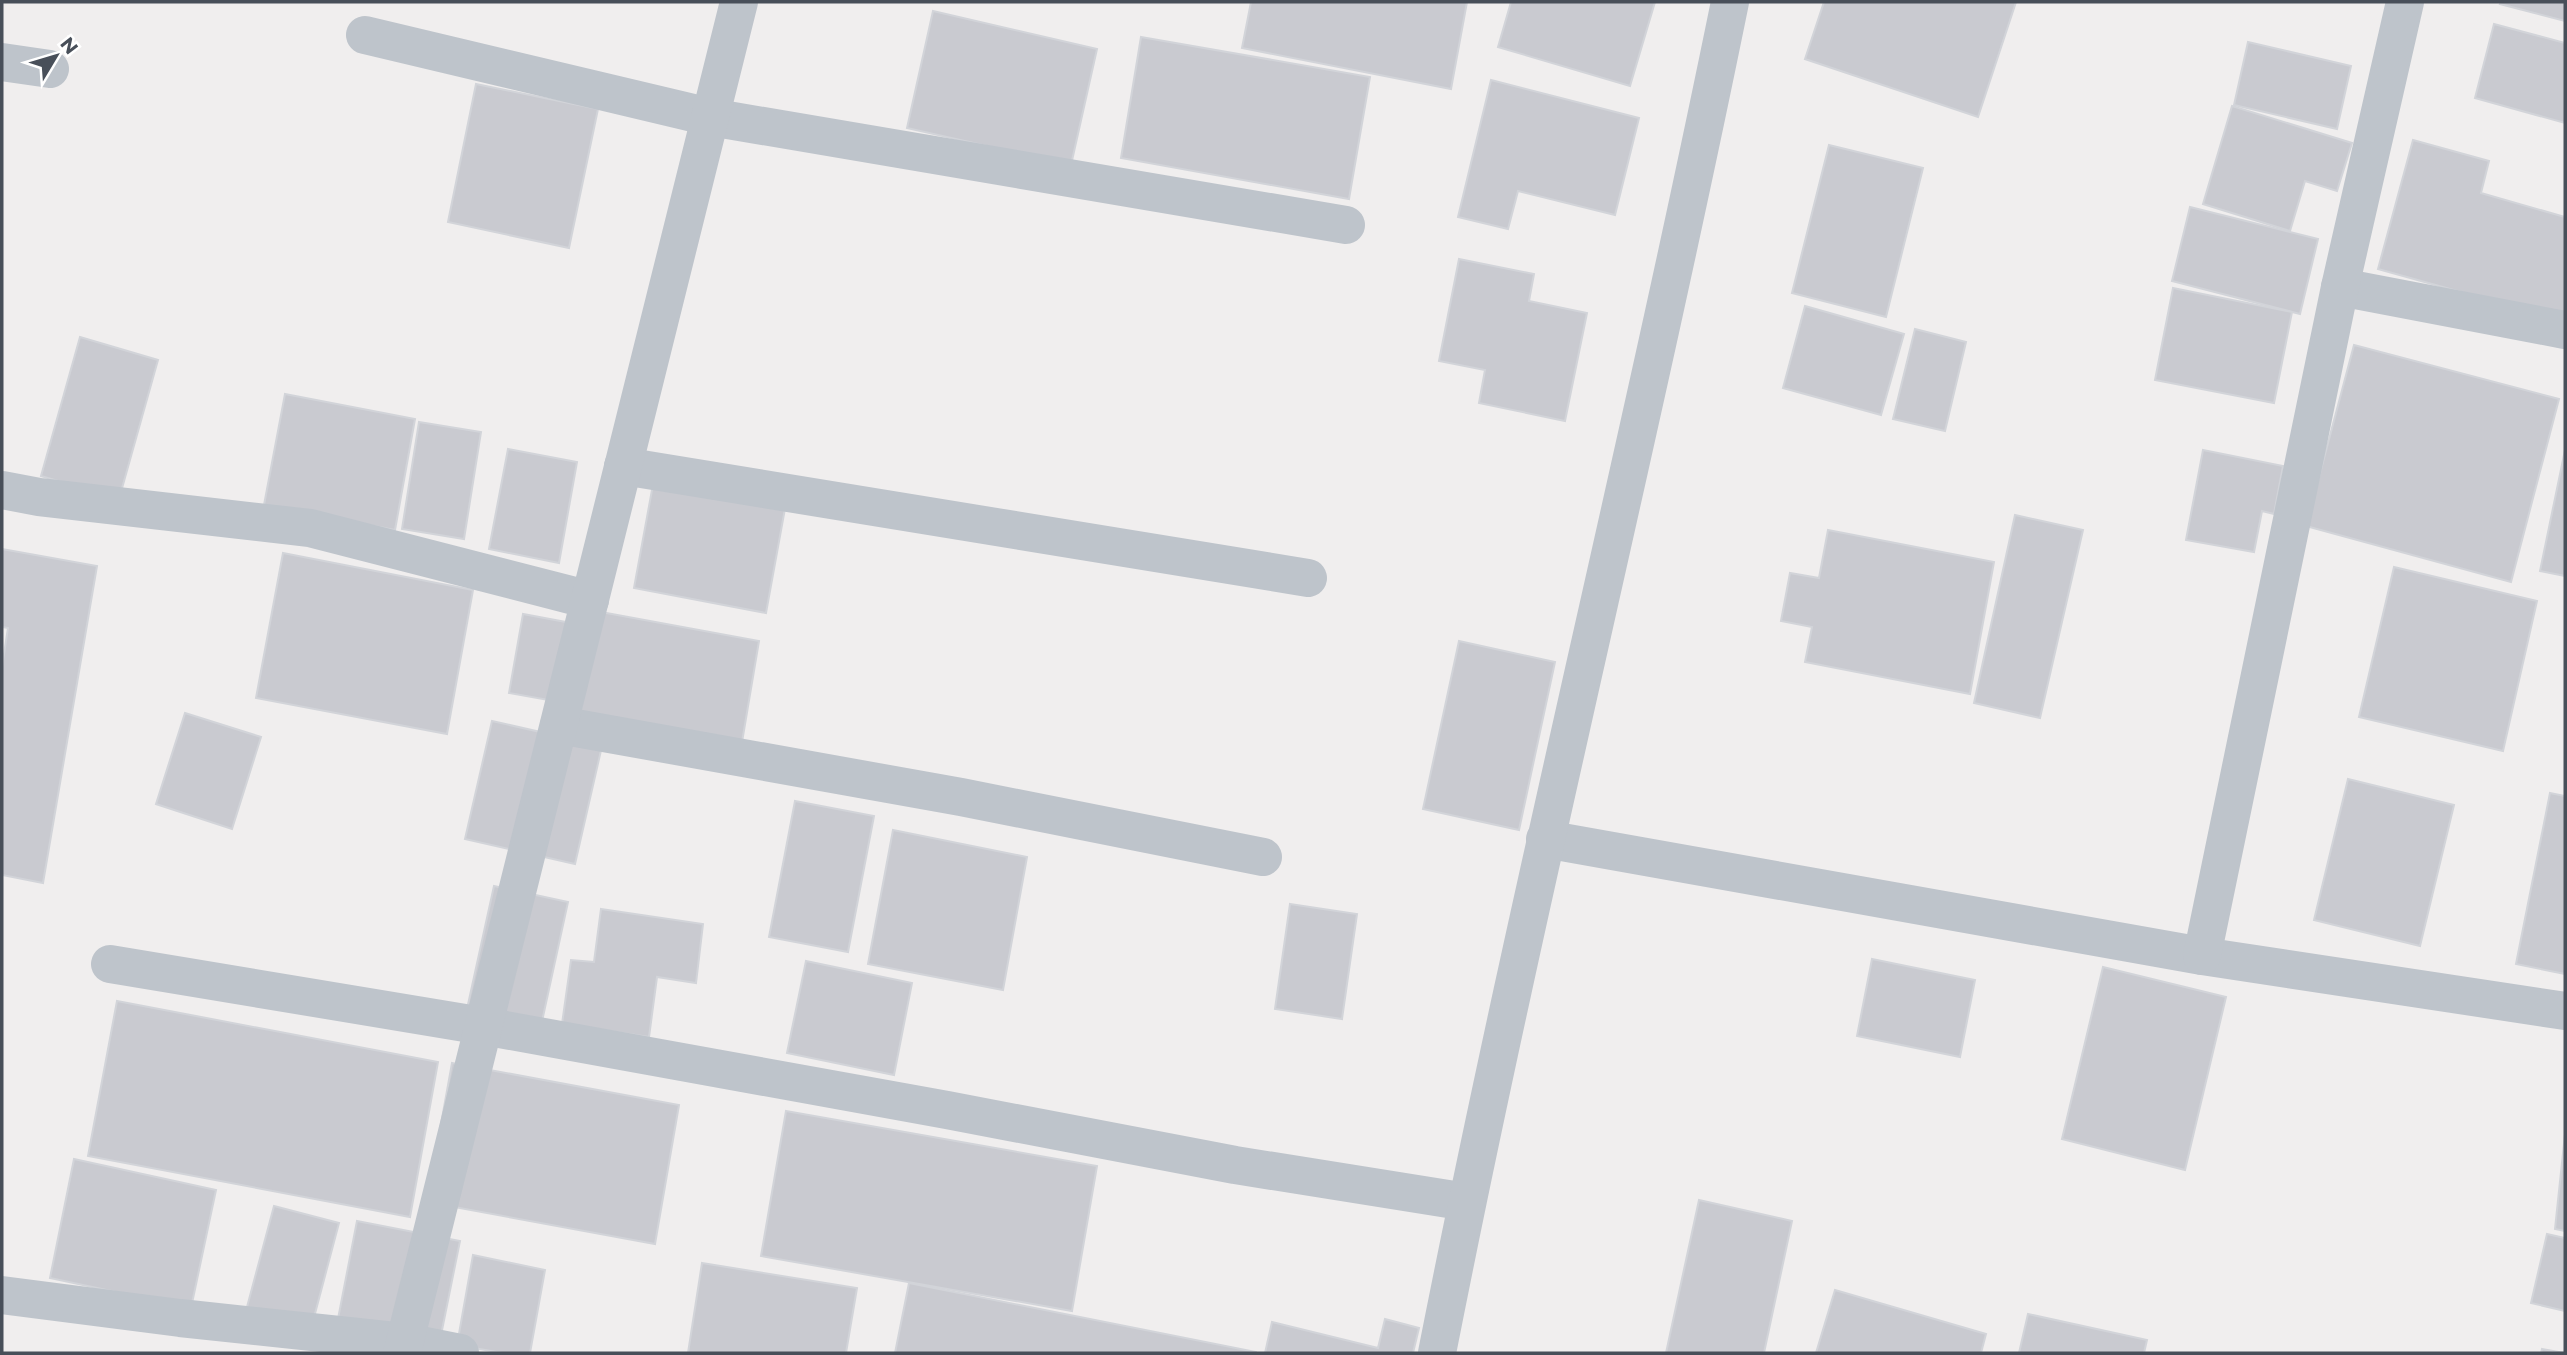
<svg xmlns="http://www.w3.org/2000/svg" width="2567" height="1355" font-family="Montserrat,sans-serif">
<rect width="100%" height="100%" fill="#f0eeee"/>
<g fill="#c9cad0" stroke="#d2d4d9" stroke-width="2">
<path d="M1251 2H1467L1451 89 1242 48Z"/>
<path d="M1511 2H1655L1630 86 1498 47Z"/>
<path d="M1824 2H2016L1978 117 1805 59Z"/>
<path d="M2501 2H2565V21L2500 4Z"/>
<path d="M933 11 1097 49 1071 165 907 128Z"/>
<path d="M2494 24 2565 43V123L2475 98Z"/>
<path d="M1141 37 1370 77 1349 199 1121 158Z"/>
<path d="M2248 42 2351 66 2337 129 2234 105Z"/>
<path d="M1491 80 1639 118 1615 215 1518 191 1508 229 1458 217Z"/>
<path d="M476 84 598 109 569 248 448 222Z"/>
<path d="M2232 106 2352 143 2337 191 2305 181 2290 231 2203 204Z"/>
<path d="M2413 140 2489 161 2481 193 2565 217V321L2378 269Z"/>
<path d="M1829 145 1923 168 1886 317 1792 293Z"/>
<path d="M2190 207 2318 239 2300 314 2172 281Z"/>
<path d="M1459 259 1534 274 1529 301 1587 313 1565 421 1479 403 1485 370 1439 361Z"/>
<path d="M2173 288 2292 312 2274 403 2155 380Z"/>
<path d="M1805 306 1904 334 1881 415 1783 388Z"/>
<path d="M1915 329 1966 342 1945 431 1893 419Z"/>
<path d="M80 337 158 360 119 499 41 476Z"/>
<path d="M2354 345 2559 399 2511 582 2306 526Z"/>
<path d="M285 394 415 419 395 530 264 505Z"/>
<path d="M419 422 481 432 464 539 402 529Z"/>
<path d="M508 449 577 462 559 563 489 549Z"/>
<path d="M2203 450 2283 466 2274 514 2262 511 2254 552 2186 540Z"/>
<path d="M2565 450V576L2540 571Z"/>
<path d="M654 479 786 503 766 613 634 588Z"/>
<path d="M2015 515 2083 530 2040 718 1974 703Z"/>
<path d="M1828 530 1994 562 1970 694 1805 662 1812 627 1781 621 1790 573 1819 578Z"/>
<path d="M2 549 97 566 43 883 2 875V667L8 628 2 627Z"/>
<path d="M283 553 473 590 447 734 256 698Z"/>
<path d="M2394 567 2537 601 2503 751 2359 717Z"/>
<path d="M601 612 759 641 740 754 568 723 571 704 509 693 523 614 598 628Z"/>
<path d="M1459 641 1555 662 1519 830 1423 809Z"/>
<path d="M185 713 261 737 232 829 156 804Z"/>
<path d="M492 721 602 746 575 864 465 839Z"/>
<path d="M2348 779 2454 805 2420 946 2314 920Z"/>
<path d="M2550 793 2565 796V974L2516 964Z"/>
<path d="M795 801 874 816 848 952 769 937Z"/>
<path d="M893 830 1027 857 1003 990 868 964Z"/>
<path d="M494 886 568 902 541 1026 467 1009Z"/>
<path d="M1290 904 1357 914 1342 1019 1275 1009Z"/>
<path d="M601 909 703 924 696 983 657 977 649 1037 562 1024 571 960 594 962Z"/>
<path d="M1872 959 1975 980 1960 1057 1857 1036Z"/>
<path d="M806 961 912 983 894 1075 787 1053Z"/>
<path d="M2103 967 2226 997 2185 1170 2062 1139Z"/>
<path d="M117 1001 438 1062 410 1217 88 1156Z"/>
<path d="M452 1063 679 1105 655 1244 427 1202Z"/>
<path d="M786 1111 1097 1166 1072 1311 761 1256Z"/>
<path d="M2565 1134V1231L2555 1229Z"/>
<path d="M74 1159 216 1190 191 1308 50 1278Z"/>
<path d="M1699 1200 1792 1221 1764 1353H1666Z"/>
<path d="M274 1206 339 1223 312 1325 247 1307Z"/>
<path d="M357 1221 460 1241 439 1345 337 1324Z"/>
<path d="M2547 1234 2565 1238V1311L2531 1303Z"/>
<path d="M473 1255 545 1270 530 1353H502L457 1345Z"/>
<path d="M702 1263 857 1288 846 1353H688Z"/>
<path d="M909 1283 1256 1352V1353H895Z"/>
<path d="M1835 1290 1986 1334 1981 1353H1816Z"/>
<path d="M2028 1314 2147 1340 2144 1353H2019Z"/>
<path d="M1385 1319 1419 1328 1413 1353H1265L1272 1322 1378 1348Z"/>
<path d="M2542 1349 2564 1353H2541Z"/>
</g>
<g fill="none" stroke-linecap="round" stroke-linejoin="round">
<g stroke="#bec4cb" stroke-width="38">
<path d="M365 35 710 117 1346 225"/>
<path d="M2 62 50 69"/>
<path d="M2340 287 2565 330"/>
<path d="M623 466 1308 578"/>
<path d="M2 490 39 497 310 528 590 600"/>
<path d="M559 725 961 797 1263 857"/>
<path d="M1545 839 2202 956 2565 1011"/>
<path d="M2202 956 2340 287 2405 2"/>
<path d="M110 964 483 1026 947 1110 1235 1165 1467 1202"/>
<path d="M2 1295 180 1318 405 1342 460 1353"/>
<path d="M402 1353 739 2"/>
<path d="M1437 1353C1526 901 1638 454 1730 2"/>
</g>
</g>
<rect width="2567" height="1355" fill="none" stroke="#484f59" stroke-width="7"/>
<g transform="translate(56 56) rotate(52)" stroke="#ffffff" stroke-width="5" paint-order="stroke">
<path d="M0-5L12 26L0 18L-12 26Z" fill="#484f59"/>
<text y="-10" font-size="19" font-weight="bold" text-anchor="middle" fill="#484f59">N</text>
</g>
</svg>
